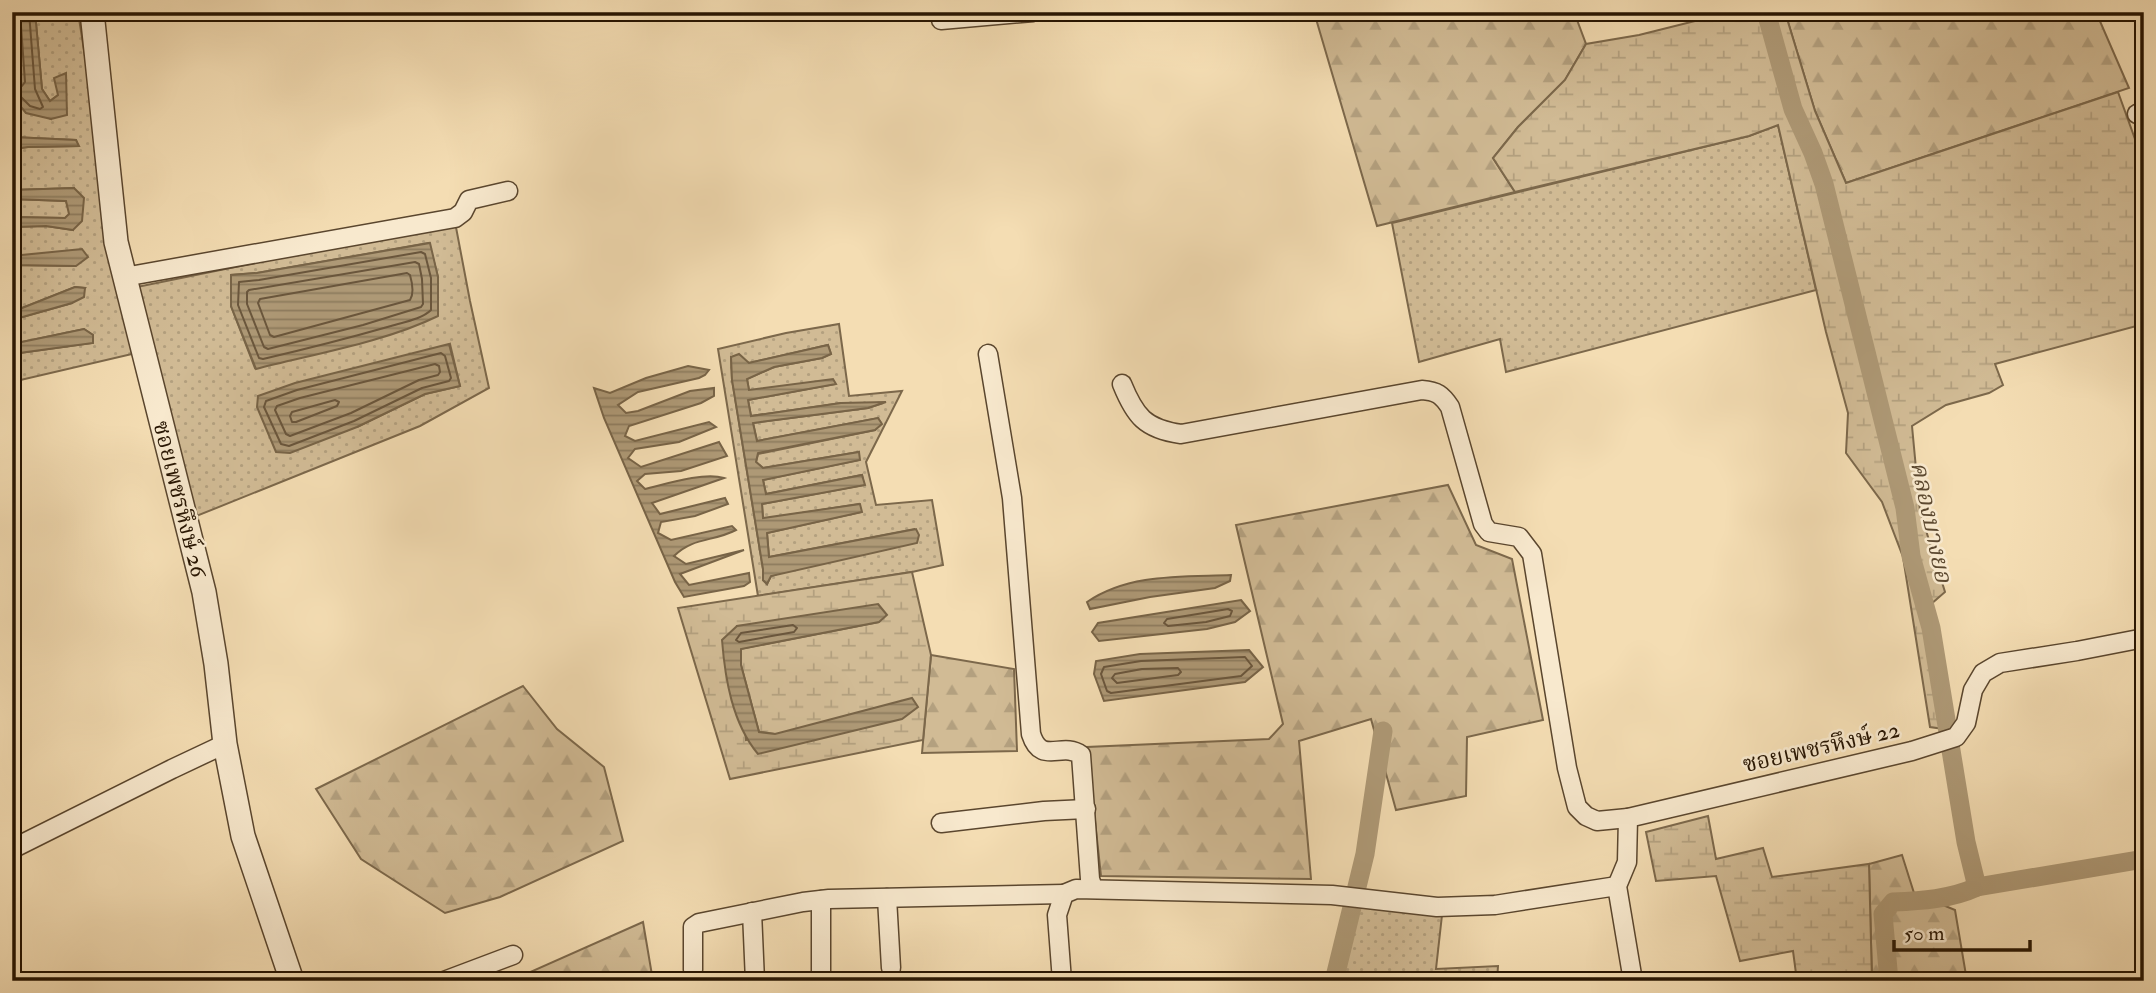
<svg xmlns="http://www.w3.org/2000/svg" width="2156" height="993" font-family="'IM FELL Double Pica','Noto Serif Thai',serif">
<defs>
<pattern id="grass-dots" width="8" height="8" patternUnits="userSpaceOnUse" patternTransform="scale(1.75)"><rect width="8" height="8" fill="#d1bb95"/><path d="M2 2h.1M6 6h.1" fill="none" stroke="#b3a07f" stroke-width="1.8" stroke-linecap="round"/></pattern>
<pattern id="forest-firs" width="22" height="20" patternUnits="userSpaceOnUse" patternTransform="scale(1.75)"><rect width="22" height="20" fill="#d1bb95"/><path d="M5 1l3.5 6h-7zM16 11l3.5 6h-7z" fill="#b3a07f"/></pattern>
<pattern id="wetland-marsh" width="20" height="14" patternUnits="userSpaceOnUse" patternTransform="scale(1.75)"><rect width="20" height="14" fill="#d1bb95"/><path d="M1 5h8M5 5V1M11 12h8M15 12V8" fill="none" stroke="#b3a07f"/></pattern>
<pattern id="water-rules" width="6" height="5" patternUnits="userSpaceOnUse" patternTransform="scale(1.75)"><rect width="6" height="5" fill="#ae9976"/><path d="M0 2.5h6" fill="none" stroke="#8d7c5e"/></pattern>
</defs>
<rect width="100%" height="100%" fill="#f4ddb3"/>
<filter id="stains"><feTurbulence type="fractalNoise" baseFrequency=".00286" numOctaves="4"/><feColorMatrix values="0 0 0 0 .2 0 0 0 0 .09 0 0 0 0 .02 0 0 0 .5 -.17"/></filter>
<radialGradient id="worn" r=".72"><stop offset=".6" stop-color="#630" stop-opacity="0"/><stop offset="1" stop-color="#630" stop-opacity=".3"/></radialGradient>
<g fill="url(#grass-dots)" stroke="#7c684b" stroke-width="2" fill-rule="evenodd">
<path d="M12 12H14L16 101 51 119 58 95 50 101 42 89 35 12H78L132 354 12 382V354L93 343V335L84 329 12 344V320L72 303 85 288 75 287 12 312V265L76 266 24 256H12V227L46 226 73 230 74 188 12 190V149L28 147 78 146 76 140 12 137Z"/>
<path d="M1778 125 1816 290 1506 372 1500 339 1419 362 1392 223 1749 136Z"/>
<path d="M12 199 66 201 70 214 65 218 12 217Z"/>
<path d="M455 222 470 301 489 388 420 426 194 517 132 288ZM429 243 438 277 255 368 231 306V275L257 273ZM450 344 460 386 425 394 357 427Z"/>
<path d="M839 324 849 396 902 391 866 462 876 505 932 500 943 565 912 572 758 596 718 349 786 333ZM828 345 831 354 822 358 774 367 747 379 749 391 835 384 748 400 751 416 841 403H883L868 408 753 423 757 441 878 418 881 423 875 430 758 454 756 462 763 468 859 452V460L763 480 766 494 862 475 864 485 762 504 763 519 859 504 861 512 767 533 769 557 915 529 771 576 767 584 763 580V569L732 380 731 357 749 363Z"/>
<path d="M1348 905 1442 915 1436 969 1498 966 1497 981H1329Z"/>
</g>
<g fill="url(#forest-firs)" stroke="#7c684b" stroke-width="2">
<path d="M1314 12H1574L1586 44 1565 80 1518 127 1493 158 1515 192 1377 226Z"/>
<path d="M1785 12H2096L2129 88 1846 183 1815 111Z"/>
<path d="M1448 485 1476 545 1512 559 1543 720 1467 737 1466 796 1396 810 1371 719 1299 741 1311 879 1101 876 1087 747 1269 739 1283 724 1236 525Z"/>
<path d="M931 655 1014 669 1017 751 922 753Z"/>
<path d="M523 686 557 729 604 767 623 841 500 897 445 913 361 859 316 789Z"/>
<path d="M1902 855 1914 893 1955 910 1967 981H1872L1869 864Z"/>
<path d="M643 922 653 981H530L528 973Z"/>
</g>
<g fill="url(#wetland-marsh)" stroke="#7c684b" stroke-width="2" fill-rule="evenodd">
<path d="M1714 12H1785L1815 111 1846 183 2118 92 2144 164V324L1995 364 2003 385 1989 393 1946 405 1912 426 1920 511 1945 592 1930 605 1951 730 1930 727 1903 557 1882 502 1846 453 1848 413 1826 332 1778 125 1749 136 1515 192 1493 158 1518 127 1565 80 1586 44 1639 35 1715 16Z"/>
<path d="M912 572 931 655 923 740 730 779 678 608ZM879 622 740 649 741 665 759 732 775 734 746 740 737 626Z"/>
<path d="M1708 816 1716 859 1763 848 1772 877 1869 864 1872 981H1797L1793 951 1740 961 1716 876 1656 881 1646 832Z"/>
</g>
<g fill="url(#water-rules)" stroke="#786447" stroke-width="2">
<path d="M14 12H35L42 89 50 101 58 95 54 78 66 73 67 115 51 119 26 113 16 101Z"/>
<path d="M12 137 76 140 79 146 28 147 12 149Z"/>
<path d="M74 188 84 198 82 221 73 230 46 226 12 227V217L65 218 69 214 66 201 12 199V190Z"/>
<path d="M430 243 438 277V316C385 342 314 354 256 369L231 306V275L257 273Z"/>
<path d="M82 249 88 257 76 266 12 265V256Z"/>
<path d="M75 287 85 288 84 297 72 303 12 320V312Z"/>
<path d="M84 329 93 335V343L12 354V344Z"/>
<path d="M449 344 460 386 425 394 357 427 290 453 276 452 257 407 258 396 295 383Z"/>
<path d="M828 345 831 354 822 358 774 367 747 379 749 390 833 379 836 384 748 400 751 416 841 403 886 402 868 408 753 423 757 441 878 418 882 424 875 430 758 453 756 462 763 468 859 452 860 460 763 480 766 494 862 475 865 485 762 504 763 518 860 504 862 512 767 533 769 557 916 529 919 535 917 543 771 576 767 584 763 580V569L732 380 731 357 739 354 749 363Z"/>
<path d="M688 366 709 370 705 375 699 378 638 392 618 405 626 413 638 411 690 391 714 388V396L701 403 629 426 625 436 635 441 709 422 716 427 679 442 635 449 628 458 641 467 719 442 727 456 681 471 645 474 637 481 645 489C666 484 703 472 724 478L652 503 660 514 725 498 728 504 695 516 661 522 658 533 671 540 732 526 736 530C713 542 693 537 674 556L686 564 744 550 680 574 689 585 749 573 750 582 744 586 684 597 675 582 604 418 594 388 610 393 646 378Z"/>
<path d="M1231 575 1230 581 1215 588 1150 597 1090 609 1087 602C1129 573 1183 577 1231 575Z"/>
<path d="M1241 600 1250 611 1235 622 1207 629 1099 641 1092 632 1098 623Z"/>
<path d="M878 604 887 615 879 622 741 649V665L759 732 775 734 912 698 918 707 902 719 758 754C732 723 725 678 722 640L737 626Z"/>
<path d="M1249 650 1263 667 1245 682 1104 701 1094 674 1096 661 1140 654Z"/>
</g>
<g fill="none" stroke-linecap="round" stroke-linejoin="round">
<g stroke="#6a563c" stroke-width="2">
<path d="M12 84 22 86 25 82 20 12"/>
<path d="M12 93 19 95 30 106 40 109 43 107 35 89 29 12"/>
<path d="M421 252 425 254 431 278V310C422 319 404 322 391 326 349 338 306 349 263 359L259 358 238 305 239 282 259 280Z"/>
<path d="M415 262 419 264 422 279 423 304 421 307 363 325 268 349 264 347 247 304V292L249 290Z"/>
<path d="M407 273 410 275C412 282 414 294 410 300L274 337 270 335 258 303 260 299Z"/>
<path d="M441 353 445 356 451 378 449 381 422 388 354 421 289 446 281 444 264 407 266 401 297 390Z"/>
<path d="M435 364 439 366 440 372 438 375 419 380 351 413 290 436 286 434 275 410 277 406 300 398Z"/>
<path d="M335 400 339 402 337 406 296 422H292L290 416 292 412Z"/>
<path d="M1228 609 1232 611 1230 616 1206 622 1168 626 1164 623 1167 619Z"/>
<path d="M793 625 797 628 794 632 739 642 736 640 741 633Z"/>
<path d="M1245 657 1252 666 1241 676 1111 693 1107 691 1101 674 1104 667 1141 661Z"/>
<path d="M1178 668 1181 672 1178 675 1117 683 1112 678 1115 674 1142 669Z"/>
</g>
<g stroke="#ae9976" stroke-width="19">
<path d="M1766 12 1793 109 1813 153 1824 184 1905 508 1911 556 1931 628 1966 842 1977 887"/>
<path d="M1334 981 1365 854 1383 731"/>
<path d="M1889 981 1883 914 1893 902C1921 901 1951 899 1977 887L2144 859"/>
</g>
<defs>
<g id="minor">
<path d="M941 20 1033 12"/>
<path d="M2137 114 2144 111"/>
<path d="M124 277 455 218 463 212 469 200 508 191"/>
<path d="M988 354 1012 498 1031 734C1041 766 1062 741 1081 755L1090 879 1093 888"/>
<path d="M1122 384C1135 416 1145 429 1181 434L1422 390C1437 391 1442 395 1450 407L1483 524 1489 532 1519 537 1532 554 1567 768 1577 807 1586 816 1597 821 1628 818"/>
<path d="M941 823 1044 811 1086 809"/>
<path d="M12 849 172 769 225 744"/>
<path d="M887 898 891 968"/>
<path d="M821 900V981"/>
<path d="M752 912 755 981"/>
<path d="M693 970V927L699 923 803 902 829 899 1064 894"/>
<path d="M444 981 513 955"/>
<path d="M1062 981 1057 915 1064 894 1076 889 1332 895 1437 907 1495 905 1617 886"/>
<path d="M1633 981 1617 886 1627 862 1628 818 1912 751 1956 737 1966 723 1973 690 1983 673 2000 663 2077 651 2144 638"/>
</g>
<path id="tertiary" d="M92 12 116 242 204 592 216 664 225 744 243 836 292 981"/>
</defs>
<use href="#minor" stroke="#5a462e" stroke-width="21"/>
<use href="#tertiary" stroke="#5a462e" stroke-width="26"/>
<use href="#minor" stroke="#f8e9ce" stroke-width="18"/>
<use href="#tertiary" stroke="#f8e9ce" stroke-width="23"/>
</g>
<g text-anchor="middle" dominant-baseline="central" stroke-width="5" stroke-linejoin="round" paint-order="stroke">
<g font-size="23" fill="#261401" stroke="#f8e9ce">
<text transform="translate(180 499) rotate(76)">ซอยเพชรหึงษ์ 26</text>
<text transform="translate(1821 747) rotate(-13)">ซอยเพชรหึงษ์ 22</text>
</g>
<g font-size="24" font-style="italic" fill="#5c4930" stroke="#f8e9ce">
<text transform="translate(1931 522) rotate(78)">คลองบางยอ</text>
</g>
</g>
<rect width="2156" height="993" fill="none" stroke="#f4ddb3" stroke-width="42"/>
<rect x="14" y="14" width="2128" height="965" fill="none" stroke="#261401" stroke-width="3.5"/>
<rect x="21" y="21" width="2114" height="951" fill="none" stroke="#261401" stroke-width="2"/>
<path d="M1894 940v10h136v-10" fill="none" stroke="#261401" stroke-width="3.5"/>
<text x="1904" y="940" font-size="21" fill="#261401" stroke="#f8e9ce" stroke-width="5" paint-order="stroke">50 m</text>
<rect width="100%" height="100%" filter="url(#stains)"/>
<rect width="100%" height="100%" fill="url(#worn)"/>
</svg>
